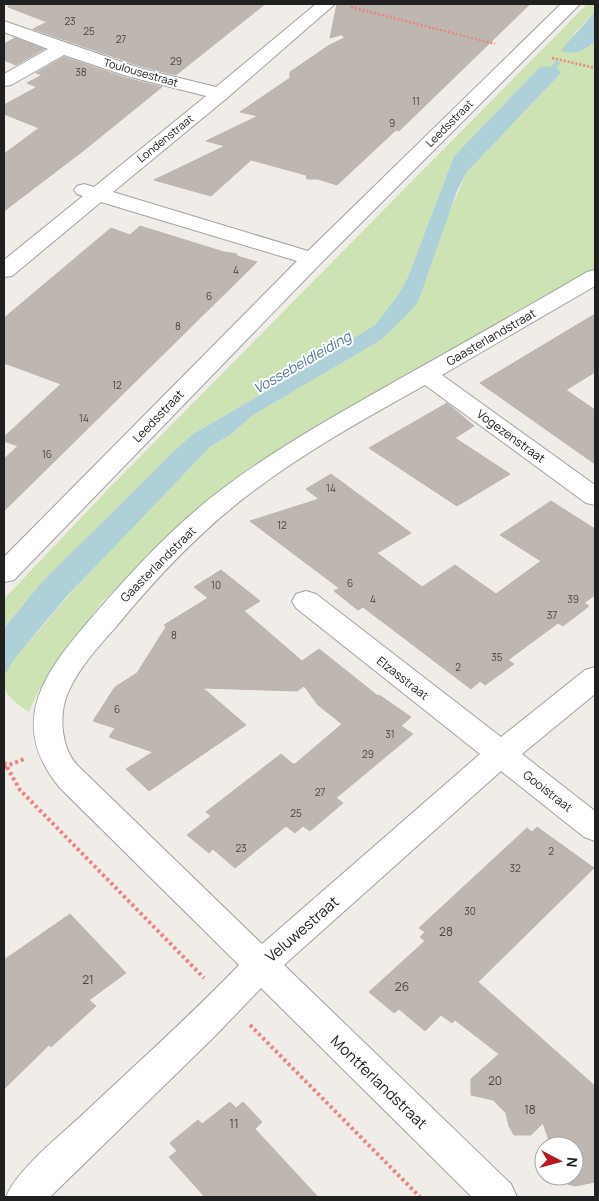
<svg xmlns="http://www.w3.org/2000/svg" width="599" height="1201" font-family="Manrope,sans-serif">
<rect width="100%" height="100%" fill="#f0ede8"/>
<path fill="#cee3b4" d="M587 4H595V12L573 35 590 46 595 42V271L267 457 146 561 101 603 39 690 29 712C16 703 0 694 4 675 10 659 31 640 42 627 94 563 154 506 211 446L230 435 253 415 381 340 403 319 467 172 561 73 540 67 454 156 408 277 398 295 376 324 318 361 193 434 41 583 4 628V599L113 484Z"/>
<g fill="#aed0d8">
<path d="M595 12V42C586 49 572 57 561 50Z"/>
<path d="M555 66 561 73 467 172 457 191 418 302 403 319 381 340 253 415 230 435 211 446 67 596 15 658 4 676V628L41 583 170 455 193 434 318 361 376 324 398 295 408 277 454 156 540 67Z"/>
</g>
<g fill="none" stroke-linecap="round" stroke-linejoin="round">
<path fill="#aed0d8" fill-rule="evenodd" d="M556 61 561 62 548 77H544V75Z"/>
</g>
<g fill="#bdb6b1" stroke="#c0b4ac">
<path d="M8 4H265L176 75 140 66 33 29 47 22 8 7Z"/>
<path d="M337 4H530L399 131 396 130 337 185 318 179H307L306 175 251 160 211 196 154 180 225 146 206 141 258 116 240 112 290 78V72L328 46 346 37 342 36 344 34 330 38Z"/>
<path d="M15 38 44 49 16 65 4 60V44Z"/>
<path d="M64 57 126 78 162 87 83 151 4 211V154L39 128 4 114V105L37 87 27 83 42 75 36 73Z"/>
<path d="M140 226 224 252 237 254V256L257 262 4 511V459L18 446 4 441V437L61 384 4 363V318L111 228 130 235Z"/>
<path d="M595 314V372L566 390 595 410V464L480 383Z"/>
<path d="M447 403 474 426 455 438 510 474 457 506 369 448Z"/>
<path d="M331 474 411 533 377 553 422 587 455 565 496 594 541 561 500 535 551 501 595 529V595L584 603 589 606 563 626 558 623 508 660 514 664 485 685 480 681 471 689 363 607 358 610 334 591 339 588 250 521 319 499 306 489Z"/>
<path d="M221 570 260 601 244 611 302 661 319 649 378 696 379 695 411 717 401 726 413 734 336 798 343 803 310 831 303 826 295 833 286 826 235 868 213 849 209 853 187 835 211 816 206 812 281 754 293 764H295L342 724 318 705 304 686 297 691 203 688 246 725 149 791 126 769 153 752 109 737 115 728 93 721 115 687 137 673 166 627 164 625 208 598 194 587Z"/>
<path d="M537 827 594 868 478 982 595 1086V1182L575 1186 567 1184 560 1176H574V1146H551L543 1123 531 1135H514L509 1126 506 1113 493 1100 471 1095V1079L499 1054 455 1020 452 1023 441 1015 425 1031 399 1009 394 1013 369 992 425 941 420 937 425 932 419 928 527 828 532 832Z"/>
<path d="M70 914 126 973 89 1000 96 1006 51 1047 49 1045 4 1089V960Z"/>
<path d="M230 1102 236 1108 243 1102 262 1122 255 1129 318 1197H205L169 1157 177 1151 170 1143 198 1120 202 1124Z"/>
</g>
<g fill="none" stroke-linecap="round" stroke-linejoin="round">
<defs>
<g id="minor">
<path d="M316 4H335L227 98 113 192 308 251 561 4H580L320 264 14 580 4 582V557L297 261 101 202 12 276 4 277V260L83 196 77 194 74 190 77 186 84 184 94 187 206 96 127 76 64 55 11 85 4 86V74L48 49 4 32V21L139 68 216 87Z"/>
<path d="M595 270V286L442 375 595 485V505L586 503 425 385C366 418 306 451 252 492 200 531 156 578 115 628 97 648 77 670 67 695 59 716 61 746 76 764L262 944 480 754 296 608 292 601 296 594 306 591 316 594 501 737 585 670 595 667V694L522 754 595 811V841L584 837 501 771 284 965 511 1184 517 1197H472L261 988 215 1036 50 1197H6C16 1171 59 1136 81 1116 134 1066 188 1018 239 965L60 788C2 718 51 665 99 609 135 568 173 527 217 493 274 449 338 414 401 378 464 343 525 308 587 272Z"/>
</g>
</defs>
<use href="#minor" stroke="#a1a1a1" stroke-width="2"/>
<g stroke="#ea847f" stroke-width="2.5" stroke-dasharray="2 2" stroke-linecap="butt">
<path d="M351 7 495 44"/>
<path d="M552 58 595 68"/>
</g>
<g stroke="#ea847f" stroke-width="4" stroke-dasharray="3 3" stroke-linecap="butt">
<path d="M4 762 20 790 204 978"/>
<path d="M4 767 24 759"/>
<path d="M250 1025 420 1197"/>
</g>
<use href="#minor" fill="#fff" fill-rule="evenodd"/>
</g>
<g text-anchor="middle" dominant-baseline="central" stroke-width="4" stroke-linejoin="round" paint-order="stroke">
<g font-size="10" fill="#474644">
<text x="70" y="21">23</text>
<text x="89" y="31">25</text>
<text x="121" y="39">27</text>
<text x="176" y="61">29</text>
<text x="81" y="72">38</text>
<text x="416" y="101">11</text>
<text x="392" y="123">9</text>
<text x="236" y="270">4</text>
<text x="209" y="296">6</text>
<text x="178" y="326">8</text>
<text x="117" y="385">12</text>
<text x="84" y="418">14</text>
<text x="47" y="454">16</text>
<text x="331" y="488">14</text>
<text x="282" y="525">12</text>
<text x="350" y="583">6</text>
<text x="216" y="585">10</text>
<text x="373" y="599">4</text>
<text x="573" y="599">39</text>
<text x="552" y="615">37</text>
<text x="174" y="635">8</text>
<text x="497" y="657">35</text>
<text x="458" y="667">2</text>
<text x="117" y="709">6</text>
<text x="390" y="734">31</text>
<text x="368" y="754">29</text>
<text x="320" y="792">27</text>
<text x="296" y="813">25</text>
<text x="241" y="848">23</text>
<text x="551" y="851">2</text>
<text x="515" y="868">32</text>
<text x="470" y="911">30</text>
</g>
<g font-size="11" fill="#202020" stroke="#fff">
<text transform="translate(141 72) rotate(16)">Toulousestraat</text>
<text transform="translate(449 123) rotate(-45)">Leedsstraat</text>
<text transform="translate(165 138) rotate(-39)">Londenstraat</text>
</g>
<g font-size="12" fill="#202020" stroke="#fff">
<text transform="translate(491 337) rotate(-30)">Gaasterlandstraat</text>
<text transform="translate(158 416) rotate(-46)">Leedsstraat</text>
<text transform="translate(511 436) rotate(36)">Vogezenstraat</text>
<text transform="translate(158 564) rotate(-45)">Gaasterlandstraat</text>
<text transform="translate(403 678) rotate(38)">Elzasstraat</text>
<text transform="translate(548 791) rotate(38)">Gooistraat</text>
</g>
<g font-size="12" fill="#474644">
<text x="446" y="931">28</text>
<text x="88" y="979">21</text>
<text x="402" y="986">26</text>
<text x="495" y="1080">20</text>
<text x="530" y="1109">18</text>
<text x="234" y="1123">11</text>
</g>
<g font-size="14" font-style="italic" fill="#507796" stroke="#fff">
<text transform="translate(302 362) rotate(-30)">Vossebeldleiding</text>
</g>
<g font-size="15" fill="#202020" stroke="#fff">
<text transform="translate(302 929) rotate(-41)">Veluwestraat</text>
<text transform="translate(379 1082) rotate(44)">Montferlandstraat</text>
</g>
</g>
<rect width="599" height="1201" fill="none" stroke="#202020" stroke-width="10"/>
<g transform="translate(559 1161) rotate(96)"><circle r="24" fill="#ffffff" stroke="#a6a6a6"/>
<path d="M0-4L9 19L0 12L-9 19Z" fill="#b91820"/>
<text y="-8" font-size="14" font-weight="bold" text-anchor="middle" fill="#202020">N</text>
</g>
</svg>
